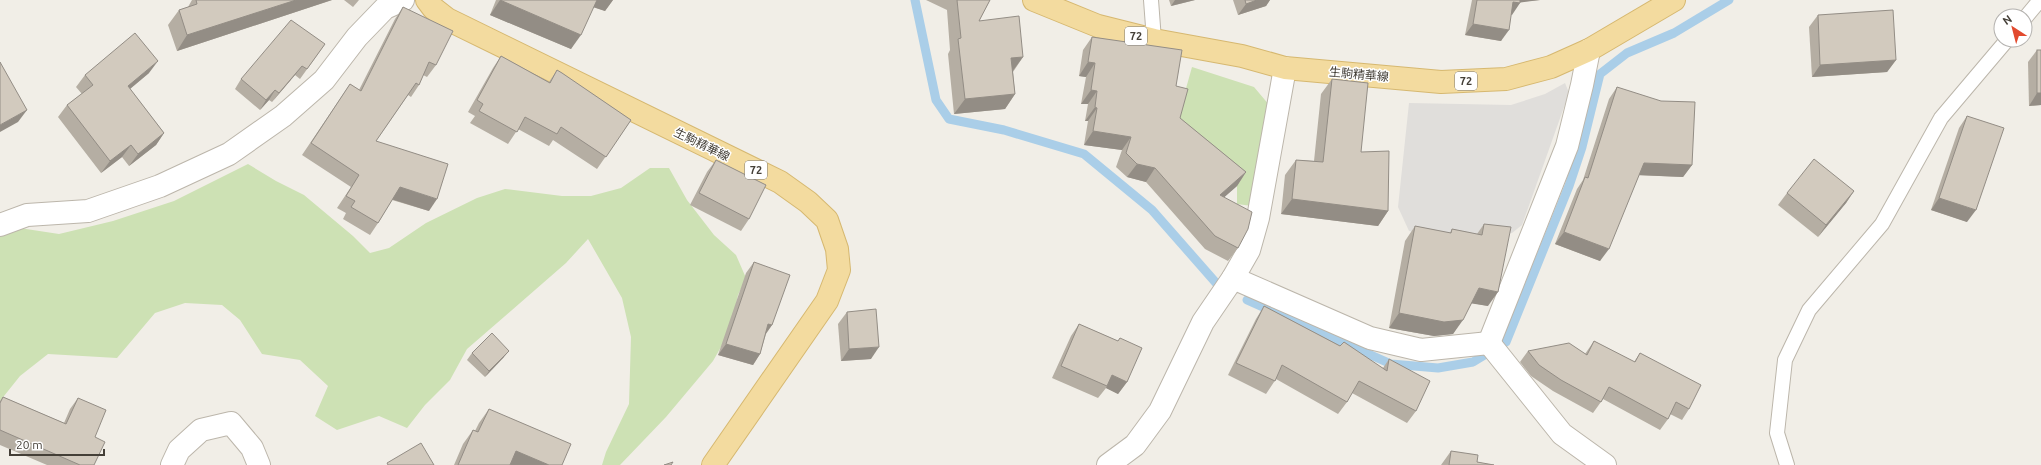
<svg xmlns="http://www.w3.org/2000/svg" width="2041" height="465" font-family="Ubuntu,'Noto Sans JP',sans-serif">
<rect width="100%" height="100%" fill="#f1eee7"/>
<g fill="#cde1b4">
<path d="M1192 67 1254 87 1270 106 1252 206 1237 204V182L1171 142Z"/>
<path d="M248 164 276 181 304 195 353 236 370 253 389 248 426 223 477 198 505 189 562 196H591L621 188 650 168H669L687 200 714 235 736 255 746 278 738 295 730 331 713 361 666 417 620 465H602L606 452 629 404 631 337 622 298 588 239 566 263 467 349 450 380 425 405 407 428 379 416 337 430 315 416 328 386 300 360 262 354 240 320 222 305 185 303 155 313 117 358 48 354 20 376 0 401V225L59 234 113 221 174 201Z"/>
</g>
<path fill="#e0dedb" d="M1565 83 1569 93 1522 225 1512 233 1463 237 1423 234 1409 231 1398 207 1409 103 1511 105 1545 94Z"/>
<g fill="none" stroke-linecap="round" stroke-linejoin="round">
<g stroke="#aacee8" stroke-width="9">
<path d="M915 0 936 100 949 119 1004 130 1084 154 1152 210 1217 284"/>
<path d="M1247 300 1391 364 1438 368 1473 362 1506 342 1569 186 1582 147 1600 74 1627 53 1674 33 1729 0"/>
</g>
<defs>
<g id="service">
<path d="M1151 0 1154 40"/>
<path d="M2025 18 2040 0"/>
<path d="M1787 465 1777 433 1785 360 1809 310 1882 224 1941 118 2007 40"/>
</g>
<g id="minor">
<path d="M0 225 27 215 88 211 160 186 229 154 283 116 324 80 357 37 385 8 403 0"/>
<path d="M1233 278 1249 250 1258 218 1285 68"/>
<path d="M1489 343 1567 146 1582 85 1589 50"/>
<path d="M1489 343 1562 434 1605 465"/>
<path d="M172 465 179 450 201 430 231 423 252 448 259 465"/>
<path d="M1108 465 1135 445 1160 411 1203 322 1233 278 1370 338 1421 350 1489 343"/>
</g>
<g id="primary">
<path d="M427 0 433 8 447 19 780 182 808 202 827 220 837 249 839 270 827 301 713 465"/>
<path d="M1034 0 1098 26 1154 40 1242 56 1285 68 1441 82 1506 79 1551 67 1589 50 1674 0"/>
</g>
</defs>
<use href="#service" stroke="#bcb6ab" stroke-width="16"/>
<use href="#minor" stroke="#bcb6ab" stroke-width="24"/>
<use href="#primary" stroke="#d6b870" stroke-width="24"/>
<use href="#service" stroke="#fff" stroke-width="14"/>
<use href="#minor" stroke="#fff" stroke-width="22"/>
<use href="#primary" stroke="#f3db9f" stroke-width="22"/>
</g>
<g fill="#b5aea3">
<path d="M192 0H332L177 51 168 25 179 10 188 7Z"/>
<path d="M344 0H359L353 7Z"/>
<path d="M496 0H613L605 11 593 7 571 49 490 15Z"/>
<path d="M926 0H990L979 21 1023 57 1013 72 1015 94 1005 109 954 114 948 54 950 50 947 10Z"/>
<path d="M1169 0H1195L1171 6Z"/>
<path d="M1233 0H1270L1266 6 1238 15Z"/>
<path d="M1472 0H1540L1520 2 1511 15 1501 41 1465 35Z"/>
<path d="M403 7 436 65 427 77 423 75 419 85 411 97 408 95 376 141 429 211 392 200 378 223 370 235 343 219 346 213 337 208 351 187 302 155 350 84 359 90 395 19Z"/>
<path d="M1818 15 1896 60 1887 72 1812 77 1809 27Z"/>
<path d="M1092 37 1176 86 1180 118 1246 172 1237 186 1224 197 1238 248 1228 261 1205 249 1146 182 1127 177 1116 167 1122 150 1084 145 1088 121H1085L1088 104H1081L1086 77 1079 76 1083 50Z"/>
<path d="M325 44 300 79 295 75 272 102 269 100 260 110 235 89 241 79Z"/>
<path d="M2037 50 2041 105 2029 106 2028 62Z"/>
<path d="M501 56 549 82 557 70 631 120 597 169 553 140 549 146 518 129 508 144 470 123 475 116 468 112 493 68Z"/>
<path d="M149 73 130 89 164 133 156 145 129 166 122 157 101 173 58 117 67 105 82 94 76 87 85 75Z"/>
<path d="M1332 79 1361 152 1388 211 1378 226 1281 214 1285 175 1296 160 1314 161 1321 94Z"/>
<path d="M1617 87 1692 165 1683 177 1639 175 1600 261 1555 244 1577 189 1583 180 1609 99Z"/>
<path d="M1967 116V222L1931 210 1959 128Z"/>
<path d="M716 160 749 219 741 231 690 205 707 172Z"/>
<path d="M1854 191 1846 203 1818 237 1778 205 1787 193Z"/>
<path d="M1484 224 1488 306 1472 303 1453 334 1434 336 1389 328 1405 241 1415 226 1450 233 1452 229 1477 234Z"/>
<path d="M754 262 772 325 766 334 760 354 753 365 718 355 746 273Z"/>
<path d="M1264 306 1383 368 1389 359 1416 411 1407 423 1352 393 1347 402 1338 414 1276 379 1266 394 1228 375 1256 319Z"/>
<path d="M847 312 871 359 841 361 838 324Z"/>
<path d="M1079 324 1118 341 1120 338 1127 382 1118 394 1106 388 1098 398 1052 378 1071 336Z"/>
<path d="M1594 341 1634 362 1640 353 1689 409 1682 420 1670 414 1668 419 1660 430 1603 399 1593 413 1553 391 1531 376 1520 362 1528 351 1585 354Z"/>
<path d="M472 353 504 357 485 377 467 360Z"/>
<path d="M3 397 64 423 70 409 78 398 95 437 94 465H47L0 445V401Z"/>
<path d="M489 409 562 465H454L463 444 473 430 475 431 479 423Z"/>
<path d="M1451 451 1477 462 1494 465H1441Z"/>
</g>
<g fill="#938d85">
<path d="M296 0H332L177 51 187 35Z"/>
<path d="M500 0 581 35 571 49 490 15Z"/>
<path d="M595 0H613L605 11 590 6Z"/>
<path d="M1175 0H1195L1171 6Z"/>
<path d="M1257 0H1270L1266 6 1238 15 1246 4Z"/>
<path d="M1516 0H1540L1517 3H1520L1512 15 1505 13 1513 2Z"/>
<path d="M1473 24 1509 30 1501 41 1465 35Z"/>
<path d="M1023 57 1012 72 1011 58Z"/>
<path d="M1896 60 1887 72 1812 77 1820 65Z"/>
<path d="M158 61 149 73 119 98 128 86Z"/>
<path d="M1088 62 1095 63 1086 77 1079 76Z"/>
<path d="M302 66 295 75 272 102 279 93Z"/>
<path d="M275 90 269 100 260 110 266 100Z"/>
<path d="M1091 90 1097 91 1088 104H1081Z"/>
<path d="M2037 93H2041V105L2029 106Z"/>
<path d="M1015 94 1005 109 954 114 965 99Z"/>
<path d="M1095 107 1097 108 1088 121H1085Z"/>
<path d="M27 110 18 122 0 132V125Z"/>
<path d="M1093 131 1131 137 1122 150 1084 145Z"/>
<path d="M164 133 156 145 129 166 138 154Z"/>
<path d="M131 145 122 157 101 173 110 161Z"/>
<path d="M1644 163 1692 165 1683 177 1635 175Z"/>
<path d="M1137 164 1155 168 1146 182 1127 177Z"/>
<path d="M1246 172 1237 186 1211 209 1220 195Z"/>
<path d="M400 187 437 199 429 211 391 199Z"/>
<path d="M1854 191 1846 203 1818 237 1826 225Z"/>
<path d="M1939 198 1976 210 1967 222 1931 210Z"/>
<path d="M1292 199 1388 211 1378 226 1281 214Z"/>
<path d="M1564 232 1609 249 1600 261 1555 244Z"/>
<path d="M1479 288 1498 292 1488 306 1469 303Z"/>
<path d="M1399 313 1463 320 1453 334 1434 336 1389 328Z"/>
<path d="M768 324 772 325 764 336Z"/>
<path d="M726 344 760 354 753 365 718 355Z"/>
<path d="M879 347 871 359 841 361 849 349Z"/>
<path d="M509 351 504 357 485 377 489 371Z"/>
<path d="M1112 375 1127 382 1118 394 1106 388Z"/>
<path d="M516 451 549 465H507Z"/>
</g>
<g fill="#d2cabe" stroke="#938d85">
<path d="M196 0H296L187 35 179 10 197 4Z"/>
<path d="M500 0H597L581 35Z"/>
<path d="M957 0H990L979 21 1019 16 1023 57 1011 58 1015 94 965 99 958 39 961 38Z"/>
<path d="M1245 0H1257L1246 4Z"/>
<path d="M1477 0H1520V3L1513 2 1509 30 1473 24Z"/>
<path d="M403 7 453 31 436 65 429 62 419 85 416 83 376 141 448 164 437 199 400 187 378 223 351 207 355 201 346 196 359 175 311 143 350 84 361 91Z"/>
<path d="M1893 10 1896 60 1820 65 1818 15Z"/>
<path d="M291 20 325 44 307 69 302 66 279 93 275 90 266 100 241 79Z"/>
<path d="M135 33 158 61 128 86 164 133 138 154 131 145 110 161 67 105 93 85 85 75Z"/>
<path d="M1092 37 1182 50 1176 86 1188 89 1180 118 1246 172 1220 195 1252 212 1248 229 1238 248 1215 236 1155 168 1137 164 1126 153 1131 137 1093 131 1097 108 1095 107 1097 91 1091 90 1095 63 1088 62Z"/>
<rect x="2037" y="50" width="4" height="43"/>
<path d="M501 56 550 83 557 70 562 73 631 120 606 157 561 127 557 134 525 117 517 132 479 111 483 104 477 100Z"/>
<path d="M0 62 27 110 0 125Z"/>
<path d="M1332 79 1368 83 1361 152 1389 151 1388 211 1292 199 1296 160 1323 162Z"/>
<path d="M1617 87 1661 101 1695 102 1692 165 1644 163 1609 249 1564 232 1585 177 1588 178Z"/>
<path d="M1967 116 2004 128 1976 210 1939 198Z"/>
<path d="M1814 159 1854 191 1826 225 1787 193Z"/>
<path d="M716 160 766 185 749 219 699 193Z"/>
<path d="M1484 224 1511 227 1498 292 1479 288 1463 320 1444 322 1399 313 1415 226 1451 233 1452 229 1482 235Z"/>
<path d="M754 262 790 275 772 325 768 324 760 354 726 344Z"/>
<path d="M1264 306 1340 346 1344 342 1387 371 1389 359 1430 381 1416 411 1359 381 1347 402 1282 365 1275 381 1236 363Z"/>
<path d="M876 309 879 347 849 349 847 312Z"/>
<path d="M1079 324 1118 341 1120 338 1142 348 1127 382 1112 375 1107 386 1061 366Z"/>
<path d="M492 333 509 351 489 371 472 353Z"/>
<path d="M1594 341 1635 362 1640 353 1701 385 1689 409 1676 402 1668 419 1609 387 1601 402 1561 380 1539 365 1528 351 1569 343 1587 355Z"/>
<path d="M3 397 66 424 78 398 106 410 95 437 105 442 94 465H80L0 430V403Z"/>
<path d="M489 409 571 444 562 465H549L516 451 510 465H458L473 430 478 432Z"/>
<path d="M421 443 434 465H388L387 463Z"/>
<path d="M1451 451 1478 455 1477 462 1494 465H1449Z"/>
<path d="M673 462 671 465H664Z"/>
</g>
<g text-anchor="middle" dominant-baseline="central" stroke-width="3" stroke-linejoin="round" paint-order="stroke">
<g fill="#fff" stroke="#7c7973" stroke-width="1">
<rect x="1125" y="27" width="22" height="18" rx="3"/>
<rect x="1455" y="72" width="22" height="18" rx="3"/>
<rect x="745" y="161" width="22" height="18" rx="3"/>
</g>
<g font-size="11" font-weight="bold" fill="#443f37">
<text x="1136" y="36">72</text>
<text x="1466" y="81">72</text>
<text x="756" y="170">72</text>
</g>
<g font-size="12" fill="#443f37" stroke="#fff">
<text transform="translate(1359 74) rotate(5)">生駒精華線</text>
<text transform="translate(702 144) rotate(26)">生駒精華線</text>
</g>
</g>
<g transform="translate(2013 28) rotate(324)"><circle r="19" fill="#ffffff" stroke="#b4b2af"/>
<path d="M0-3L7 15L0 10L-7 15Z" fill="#e24a2e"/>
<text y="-6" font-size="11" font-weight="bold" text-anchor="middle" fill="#443f37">N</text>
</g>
<path d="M10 449v6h94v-6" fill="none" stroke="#443f37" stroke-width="2"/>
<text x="16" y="449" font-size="12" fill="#443f37" stroke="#ffffff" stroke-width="3" paint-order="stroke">20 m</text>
</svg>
